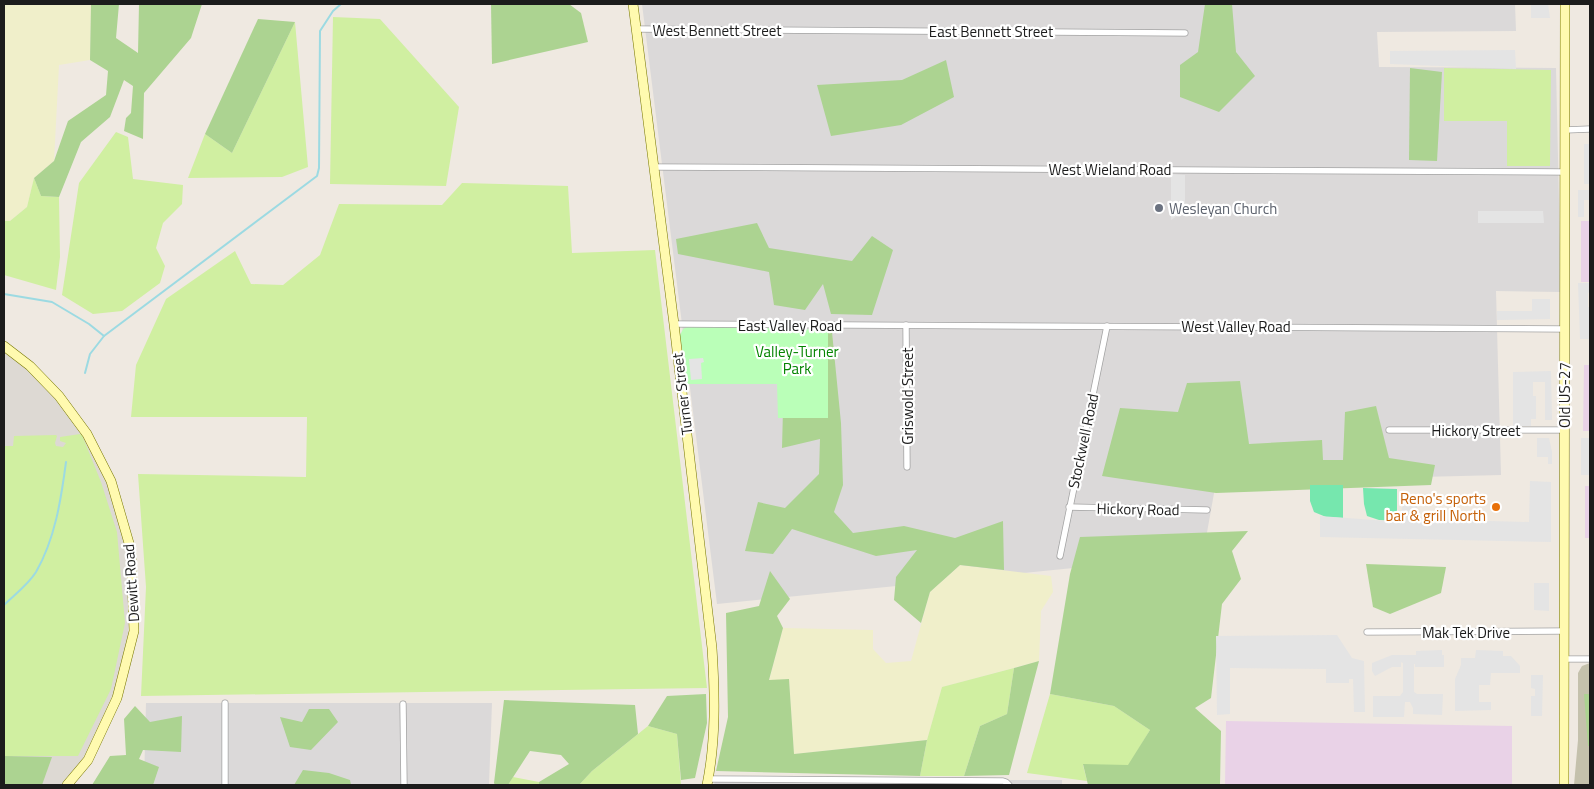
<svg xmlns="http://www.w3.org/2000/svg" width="1594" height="789" font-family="'Titillium Web',sans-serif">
<rect width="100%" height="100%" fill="#efe9e1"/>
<g fill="#dbd9d9">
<path d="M642 4H1515L1516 31 1377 32 1379 67 1556 68 1561 292 1496 291 1501 475 1216 482 1203 555 717 604Z"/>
<path d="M146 703H492L489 785H144Z"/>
<path d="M715 780H1062V785H714Z"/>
</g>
<g fill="#e9d2e7">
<rect x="1581" y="221" width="9" height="61"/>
<path d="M1584 365H1590V431H1583Z"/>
<rect x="1585" y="486" width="5" height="52"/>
<path d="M1226 721 1512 726V785H1225Z"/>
</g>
<path fill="#ddd9d3" d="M4 350 31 372 50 390 85 438 106 479 125 539 127 554 129 615 128 634 116 689 85 757 65 785H4Z"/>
<path fill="#c4c1ac" d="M1590 663V785H1574L1578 740V673L1582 666Z"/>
<g fill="#f0efca">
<path d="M4 4H91L90 60 59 65 54 161 34 178 27 207 10 221H4Z"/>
<path d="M960 565 1051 576 1053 592 1041 611 1039 661 942 687 927 740 794 754 789 679 769 681 783 628 873 630V649L886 663 911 661 930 592Z"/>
</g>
<g fill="#d0efa1">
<path d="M333 17 380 19 459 107 446 186 330 184Z"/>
<path d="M295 22 308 167 282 177 188 178 205 134 232 153Z"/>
<path d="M1444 68 1551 70 1550 166H1507V121H1444Z"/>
<path d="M116 132 128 137 133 179 183 185 182 204 163 223 156 248 165 266 160 283 122 311 93 314 62 295 79 183Z"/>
<path d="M34 178 41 196 59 197 60 257 56 290 4 275V221H10L27 207Z"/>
<path d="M462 183 568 186 572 253 655 250 707 688 141 696 146 587 138 474 306 477 307 417H131L136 365 166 299 235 251 251 284 283 285 320 255 339 204 442 205Z"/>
<path d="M80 434 82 435 101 482 117 532 125 623 111 689 78 756H4V446H13L14 436 56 435 57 436 55 443 56 446 63 447 66 443 60 441V437Z"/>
<path d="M1014 668 1007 714 980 726 964 776H920L927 740 942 687Z"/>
<path d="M1050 694 1114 706 1150 730 1129 765H1083L1087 781 1027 773Z"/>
<path d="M648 726 677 734 681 785H579L592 771Z"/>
<path d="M513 777 539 782V785H508Z"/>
</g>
<g fill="#acd391">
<path d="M91 4H119L116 38 138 53 139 4H202L191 38 144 93 143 139 124 131 126 118 131 113 133 86 124 80 110 117 81 142 59 197 41 196 34 178 54 161 68 121 106 95 108 71 90 60Z"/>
<path d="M491 4H569L581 13 588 42 492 64Z"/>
<path d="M1205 4H1232L1236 52 1255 76 1219 112 1180 97V65L1198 52Z"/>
<path d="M258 19 295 22 232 153 205 134Z"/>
<path d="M946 60 954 97 901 125 831 136 817 85 902 80Z"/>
<path d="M1410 68 1442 72 1437 161 1409 160Z"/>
<path d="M757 223 769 248 852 261 872 236 893 250 872 315 831 314 823 284 805 310 774 305 769 272 678 254 676 239Z"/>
<path d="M785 332H832L841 423 843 485 834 512 853 533 904 526 955 538 1003 521 1004 570 960 565 930 592 921 623 894 600 896 577 917 550 876 556 792 529 773 554 745 551 758 502 785 508 819 474 820 439 782 448Z"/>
<path d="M1240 381 1249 444 1322 440 1323 460H1343L1345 412 1376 406 1389 458 1435 465 1431 485 1216 493 1102 476 1120 408 1178 412 1187 383Z"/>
<path d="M1248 531 1232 551 1241 579 1222 604 1211 698 1195 708 1221 731 1220 785H1088L1083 764 1128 765 1150 730 1114 706 1050 694 1070 574 1080 537Z"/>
<path d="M1366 564 1446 567 1441 593 1390 614 1373 607Z"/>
<path d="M770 571 790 599 777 616 783 628 769 680 789 679 794 754 927 740 920 776 716 771 728 717 726 613 759 606Z"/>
<path d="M1039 661 1009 775 964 776 980 726 1007 714 1014 668Z"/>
<path d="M706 694 707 723 695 778 681 780 677 734 648 726 667 696Z"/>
<path d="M1584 694H1590V746H1588Z"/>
<path d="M504 700 635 705 638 734 592 771 579 785H539V782L569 764 561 755 530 751 508 785H495L494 783Z"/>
<path d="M135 706 150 722 182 716 181 752 143 750 139 759 159 767 153 785H92L110 756 126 755 124 719Z"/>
<path d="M309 709H329L338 722 311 750 290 747 280 717 302 722Z"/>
<path d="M4 756 52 757 42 785H4Z"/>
<path d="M303 770 329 773 350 780 351 785H294Z"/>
</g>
<path fill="#baffb8" d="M689 326 828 330V418H778L777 384H687L680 335 683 329Z"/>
<g fill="#76e7ae">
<path d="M1310 485H1343V518L1326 517 1314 512 1310 501Z"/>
<path d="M1363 488 1397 489V521L1379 520 1367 516 1364 504Z"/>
</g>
<g fill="#e4e4e4">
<path d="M1531 4H1548L1550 18H1531Z"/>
<path d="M1515 50 1516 69 1390 64V51Z"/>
<rect x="1584" y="144" width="6" height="40"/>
<path d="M1171 174 1185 175V211L1171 220Z"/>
<path d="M1578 190H1589V200H1584V217H1578Z"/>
<path d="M1478 211H1543L1544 223H1478Z"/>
<path d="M1578 283H1590V292L1588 293V307H1590V339H1580Z"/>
<path d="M1532 299H1550V319L1497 320V311H1532Z"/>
<path d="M703 358 704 362 701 363 702 379 691 380 689 359Z"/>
<path d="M1551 371 1552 420H1545V382H1533V396H1536V419H1531V426H1513V372Z"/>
<path d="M1537 438H1549L1552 452V464H1548V457H1537Z"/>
<rect x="1581" y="438" width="9" height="37"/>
<path d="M1530 481 1551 482V542L1320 537V516L1401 522 1402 506H1417V519L1529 522Z"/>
<path d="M1534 583H1549V611L1534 610Z"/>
<path d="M1337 635 1352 658 1364 661 1365 712H1354L1353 679H1349V683H1326V669L1230 668V714L1217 715 1216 636Z"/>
<path d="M1442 650V655H1444V667H1415V664H1414V692L1417 694H1443L1442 715 1413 714V708L1410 702H1405L1404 717H1373V696H1400L1403 692V663L1401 662V667H1392L1375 676 1372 671V663L1392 655H1416V651Z"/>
<path d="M1476 650 1503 651V656H1511L1520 666V673H1491L1490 685H1479V702H1491V710L1455 711V679L1461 665V658H1475Z"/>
<path d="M1531 675H1543L1542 716H1531V696H1535V689L1531 688Z"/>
</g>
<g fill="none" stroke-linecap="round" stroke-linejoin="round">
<g stroke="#9cdae2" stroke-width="2">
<path d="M4 294 52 302 89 324 104 336"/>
<path d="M85 373 90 354 104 336 317 176 319 168 320 31 333 11 341 4"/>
<path d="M4 605C14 595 28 585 36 572 55 539 61 500 66 462"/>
</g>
<defs>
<g id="street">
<path d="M637 29 1185 33"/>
<path d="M1565 130 1590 129"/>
<path d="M654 167 1565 172"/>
<path d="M674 324 1565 329"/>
<path d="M906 325 907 467"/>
<path d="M1389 430H1564"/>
<path d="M1069 507 1207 510"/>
<path d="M1060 556 1107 326"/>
<path d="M1367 632 1565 631"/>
<path d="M1565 659H1590"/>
<path d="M403 704 404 785"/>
<path d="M709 779 1003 781 1006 782 1009 785"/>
<path d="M225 785V703"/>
</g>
<g id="secondary">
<path d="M633 4 674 324 712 648C715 694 716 740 707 785"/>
<path d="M4 346 30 366 59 396 87 434 111 481 131 550 134 631 117 698 88 760 67 785"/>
<path d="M1564 785 1565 4"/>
</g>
</defs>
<use href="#street" stroke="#a3a3a3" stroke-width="7"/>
<use href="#secondary" stroke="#777600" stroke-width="10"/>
<use href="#street" stroke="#fff" stroke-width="5.5"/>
<use href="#secondary" stroke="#fffaaf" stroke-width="9"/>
</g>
<circle fill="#6b7280" stroke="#fff" stroke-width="2" cx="1159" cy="208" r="5"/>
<circle fill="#e8710a" stroke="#fff" stroke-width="2" cx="1496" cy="507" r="5"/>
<g text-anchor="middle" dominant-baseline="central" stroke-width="4.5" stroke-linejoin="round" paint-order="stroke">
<g font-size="15" fill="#1c1c1c" stroke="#fff">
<text x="717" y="30">West Bennett Street</text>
<text x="991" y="31">East Bennett Street</text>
<text x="1110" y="169">West Wieland Road</text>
<text x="790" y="325">East Valley Road</text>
<text x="1236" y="326">West Valley Road</text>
<text transform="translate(682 394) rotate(-97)">Turner Street</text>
<text transform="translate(1564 395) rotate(-90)">Old US-27</text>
<text transform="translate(907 396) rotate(-90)">Griswold Street</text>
<text x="1476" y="430">Hickory Street</text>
<text transform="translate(1083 441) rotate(-78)">Stockwell Road</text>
<text transform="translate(1138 509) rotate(1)">Hickory Road</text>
<text transform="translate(131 583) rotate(-94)">Dewitt Road</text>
<text x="1466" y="632">Mak Tek Drive</text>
</g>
<g font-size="15" fill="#5b616d" stroke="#fff" text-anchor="start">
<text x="1169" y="208">Wesleyan Church</text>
</g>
<g font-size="15" fill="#048400" stroke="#fff">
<text x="797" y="351">Valley-Turner<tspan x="797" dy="17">Park</tspan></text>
</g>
<g font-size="15" fill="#c56008" stroke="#fff" text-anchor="end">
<text x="1486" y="498">Reno's sports<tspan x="1486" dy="17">bar &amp; grill North</tspan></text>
</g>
</g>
<rect width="1594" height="789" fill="none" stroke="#1c1c1c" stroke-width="10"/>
</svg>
